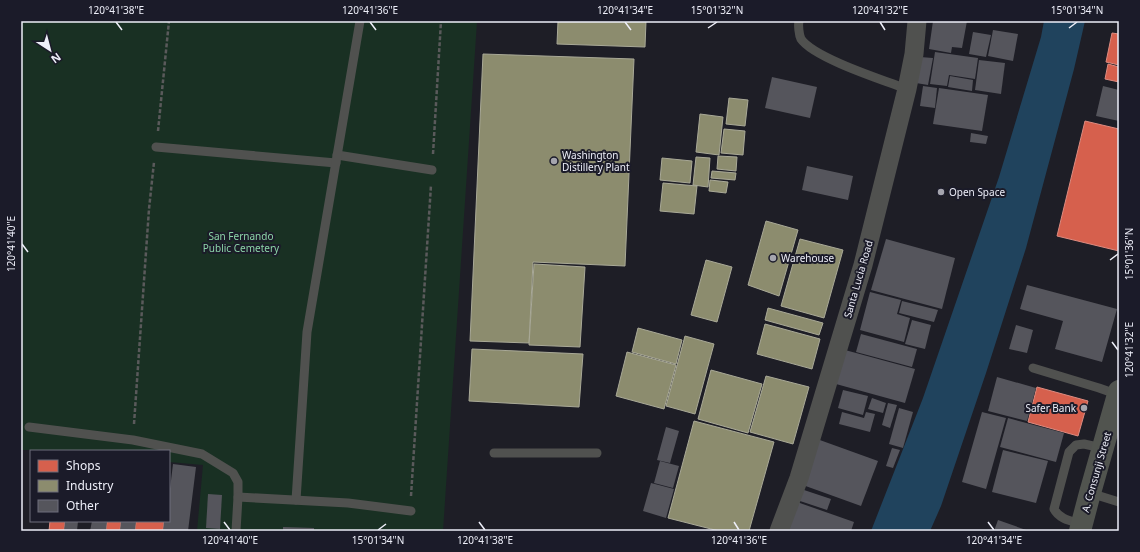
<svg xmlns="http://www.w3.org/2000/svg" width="1140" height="552" font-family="'Noto Sans',sans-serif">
<rect width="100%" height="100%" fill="#1e1e26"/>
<path fill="#193023" d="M21 21H477L443 531H197L203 465 169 462V451L21 450Z"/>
<path fill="#20435d" d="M1044 21H1085L1074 69 1026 248 986 373 941 506 930 531H871L923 398 999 177 1041 37Z"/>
<g fill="#d6604d" stroke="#dd8b80">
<path d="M1112 33 1119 34V65L1106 62Z"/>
<path d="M1108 64 1119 67V82L1105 79Z"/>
<path d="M1085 121 1119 129V251L1057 236Z"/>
<path d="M1037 387 1088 401 1078 436 1028 422Z"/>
<path d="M50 521H65L64 531H49Z"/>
<path d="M107 521H121L120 531H106Z"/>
<path d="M136 521H164L163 531H135Z"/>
</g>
<g fill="#8c8c6e" stroke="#a9a997">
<path d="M558 21H646L645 47 557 44Z"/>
<path d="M483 54 634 59 625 266 533 262 529 343 470 341Z"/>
<path d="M729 98 748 100 745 126 726 124Z"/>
<path d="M700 114 723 117 719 155 696 152Z"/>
<path d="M724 129 745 131 743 155 721 153Z"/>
<path d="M718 156 737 157 736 171 717 169Z"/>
<path d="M696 157 710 158 708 187 693 185Z"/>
<path d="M662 158 692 161 690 183 660 180Z"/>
<path d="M712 171 736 173 735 180 711 178Z"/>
<path d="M710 180 728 182 726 193 709 191Z"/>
<path d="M663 183 697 186 694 214 660 211Z"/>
<path d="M766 221 798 230 779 296 748 285Z"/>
<path d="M800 239 843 250 824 318 781 306Z"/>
<path d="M706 260 732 267 717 322 691 315Z"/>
<path d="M534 264 585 267 580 347 529 345Z"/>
<path d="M768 308 823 323 819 335 765 320Z"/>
<path d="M765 324 820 339 812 369 757 354Z"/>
<path d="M638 328 682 340 676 364 632 352Z"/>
<path d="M685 336 714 344 695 414 666 406Z"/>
<path d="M472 349 583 354 579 407 469 401Z"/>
<path d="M627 352 676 365 664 409 616 396Z"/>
<path d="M711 370 762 384 748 433 698 419Z"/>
<path d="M766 376 809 387 793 444 750 432Z"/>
<path d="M694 421 774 442 749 531H719L668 518Z"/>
</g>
<g fill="#55555c">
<path d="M933 21H967L962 48 952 47 951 53 929 49Z"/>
<path d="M993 30 1018 34 1013 61 988 56Z"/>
<path d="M973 32 991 35 986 57 969 54Z"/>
<path d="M935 52 978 58 975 79 949 75 947 86 930 84Z"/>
<path d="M920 57 933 58 928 85 916 83Z"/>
<path d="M979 60 1005 63 1001 94 975 90Z"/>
<path d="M950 76 973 80 972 91 948 87Z"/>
<path d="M772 77 817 87 810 118 765 108Z"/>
<path d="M923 86 937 88 935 108 920 106Z"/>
<path d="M1103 86 1119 90V121L1096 116Z"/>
<path d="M939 88 988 95 982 131 933 124Z"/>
<path d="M971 133 988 136 986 144 970 142Z"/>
<path d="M807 166 853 176 848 200 802 190Z"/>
<path d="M886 239 955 258 942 309 871 290Z"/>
<path d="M1027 285 1117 309 1102 362 1055 349 1063 321 1020 309Z"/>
<path d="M870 292 901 300 897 314 910 318 904 342 860 330Z"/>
<path d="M902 301 938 310 934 322 899 313Z"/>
<path d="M912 320 931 325 925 349 905 344Z"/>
<path d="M1016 325 1033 330 1027 353 1009 349Z"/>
<path d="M861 334 917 349 912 367 856 352Z"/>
<path d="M845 350 915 369 905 403 836 384Z"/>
<path d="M997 377 1036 388 1027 421 988 411Z"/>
<path d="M843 390 868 396 863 415 838 408Z"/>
<path d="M872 398 886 403 883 413 868 409Z"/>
<path d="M888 403 897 405 890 428 882 425Z"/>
<path d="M899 408 913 412 903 448 889 444Z"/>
<path d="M842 412 864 418 866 412 875 414 870 432 839 424Z"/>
<path d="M982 412 1006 418 986 489 962 482Z"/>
<path d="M1008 418 1064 433 1056 462 1000 447Z"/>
<path d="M666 427 679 431 670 463 657 460Z"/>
<path d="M817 439 878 461 861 506 800 484Z"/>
<path d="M892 448 900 450 893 468 886 466Z"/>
<path d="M1003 450 1048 461 1036 503 992 492Z"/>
<path d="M660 461 679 466 673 488 654 483Z"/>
<path d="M173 464 196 467 188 531H163L164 521H169V497Z"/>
<path d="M651 483 674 489 666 518 643 511Z"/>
<path d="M801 489 831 499 827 510 797 500Z"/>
<path d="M208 494 222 495 220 529 206 528Z"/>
<path d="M797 502 854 522 851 531H787Z"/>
<path d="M998 520 1029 531H994Z"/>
<path d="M65 521H78L77 531H64Z"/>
<path d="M92 521H107L106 531H90Z"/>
<path d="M121 521H136L135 531H120Z"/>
<path d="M283 527 314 528V531H283Z"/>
</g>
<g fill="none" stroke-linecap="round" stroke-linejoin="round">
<g stroke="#5a5a5b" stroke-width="2.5" stroke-dasharray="4 2" stroke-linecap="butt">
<path d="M158 131 169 21"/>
<path d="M433 154 441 21"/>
<path d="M134 424 149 209 154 162"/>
<path d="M411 496 431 185"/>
</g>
<g stroke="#50514f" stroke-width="9">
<path d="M799 21C798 25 799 35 801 39 814 58 883 80 907 89"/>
<path d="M156 147 336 163"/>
<path d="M337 155 432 170"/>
<path d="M1033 368 1099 388 1119 395"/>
<path d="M29 427 133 440 202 454 233 473 238 482V497L348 503 411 511"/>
<path d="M494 453H597"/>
<path d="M1090 493 1119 502"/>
<path d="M296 500 307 332 360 21"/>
<path d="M1081 524C1071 521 1059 519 1054 509L1069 452 1076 445 1084 444 1102 448"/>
<path d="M236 531 238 497"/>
</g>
<path stroke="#50514f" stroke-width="19" d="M779 531 799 478 863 265 907 89 914 54 917 21"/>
<path stroke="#51544f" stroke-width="22" d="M1080 531 1090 493 1119 391"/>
</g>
<path fill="none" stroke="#edeef8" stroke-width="1.5" d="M116 22 122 30M370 22 376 30M625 22 631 30M880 22 885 30M708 28 717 22M1069 28 1077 22M22 244 28 252M1110 260 1118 254M1112 342 1118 350M224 522 230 530M479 522 485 530M734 522 739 530M988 522 994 530M378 530 386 524"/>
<g fill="#a5a5ae" stroke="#1b1b29" stroke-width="1.5">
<circle cx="554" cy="161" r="4"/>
<circle cx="941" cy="192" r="4"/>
<circle cx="773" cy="258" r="4"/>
<circle cx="1084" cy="408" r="4"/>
</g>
<g text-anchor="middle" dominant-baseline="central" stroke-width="4" stroke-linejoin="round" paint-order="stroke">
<g font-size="10" fill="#edeef8" stroke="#1b1b29" text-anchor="start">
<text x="562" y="155">Washington<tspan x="562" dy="12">Distillery Plant</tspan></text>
<text x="949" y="192">Open Space</text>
<text x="781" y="258">Warehouse</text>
<text x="1076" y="408" text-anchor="end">Safer Bank</text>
</g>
<g font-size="10" fill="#8cd4a8" stroke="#1b1b29">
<text x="241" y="236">San Fernando<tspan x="241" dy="12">Public Cemetery</tspan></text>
</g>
<g font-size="10" fill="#edeef8" stroke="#1b1b29">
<text transform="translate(858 279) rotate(-74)">Santa Lucia Road</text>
<text transform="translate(1096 472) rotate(-74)">A. Consunji Street</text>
</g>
</g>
<rect width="1140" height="552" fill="none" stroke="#1b1b29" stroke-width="44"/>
<rect x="30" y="450" width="140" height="72" fill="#1b1b29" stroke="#6f6f7c"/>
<rect x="38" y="460" width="20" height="12" fill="#d6604d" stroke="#6f6f7c"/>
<text x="66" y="470" font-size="12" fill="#edeef8">Shops</text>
<rect x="38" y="480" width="20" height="12" fill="#8c8c6e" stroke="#6f6f7c"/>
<text x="66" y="490" font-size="12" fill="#edeef8">Industry</text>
<rect x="38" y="500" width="20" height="12" fill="#55555c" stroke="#6f6f7c"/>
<text x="66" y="510" font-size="12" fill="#edeef8">Other</text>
<g transform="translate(50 50) rotate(144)" stroke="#1b1b29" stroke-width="3" paint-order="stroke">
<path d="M0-3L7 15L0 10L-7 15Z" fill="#edeef8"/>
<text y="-6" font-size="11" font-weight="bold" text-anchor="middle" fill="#edeef8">N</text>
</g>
<rect x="22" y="22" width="1096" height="508" fill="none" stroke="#edeef8" stroke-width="1.5"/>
<g font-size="10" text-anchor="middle" fill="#edeef8">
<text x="116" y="14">120°41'38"E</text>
<text x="370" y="14">120°41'36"E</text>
<text x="625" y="14">120°41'34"E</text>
<text x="717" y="14">15°01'32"N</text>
<text x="880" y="14">120°41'32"E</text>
<text x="1077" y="14">15°01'34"N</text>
<text transform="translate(11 244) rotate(-90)" y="4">120°41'40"E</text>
<text transform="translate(1129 254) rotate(-90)" y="4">15°01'36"N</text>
<text transform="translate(1129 350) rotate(-90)" y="4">120°41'32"E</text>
<text x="230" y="544">120°41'40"E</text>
<text x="378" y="544">15°01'34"N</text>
<text x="485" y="544">120°41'38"E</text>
<text x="739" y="544">120°41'36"E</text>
<text x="994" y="544">120°41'34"E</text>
</g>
</svg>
